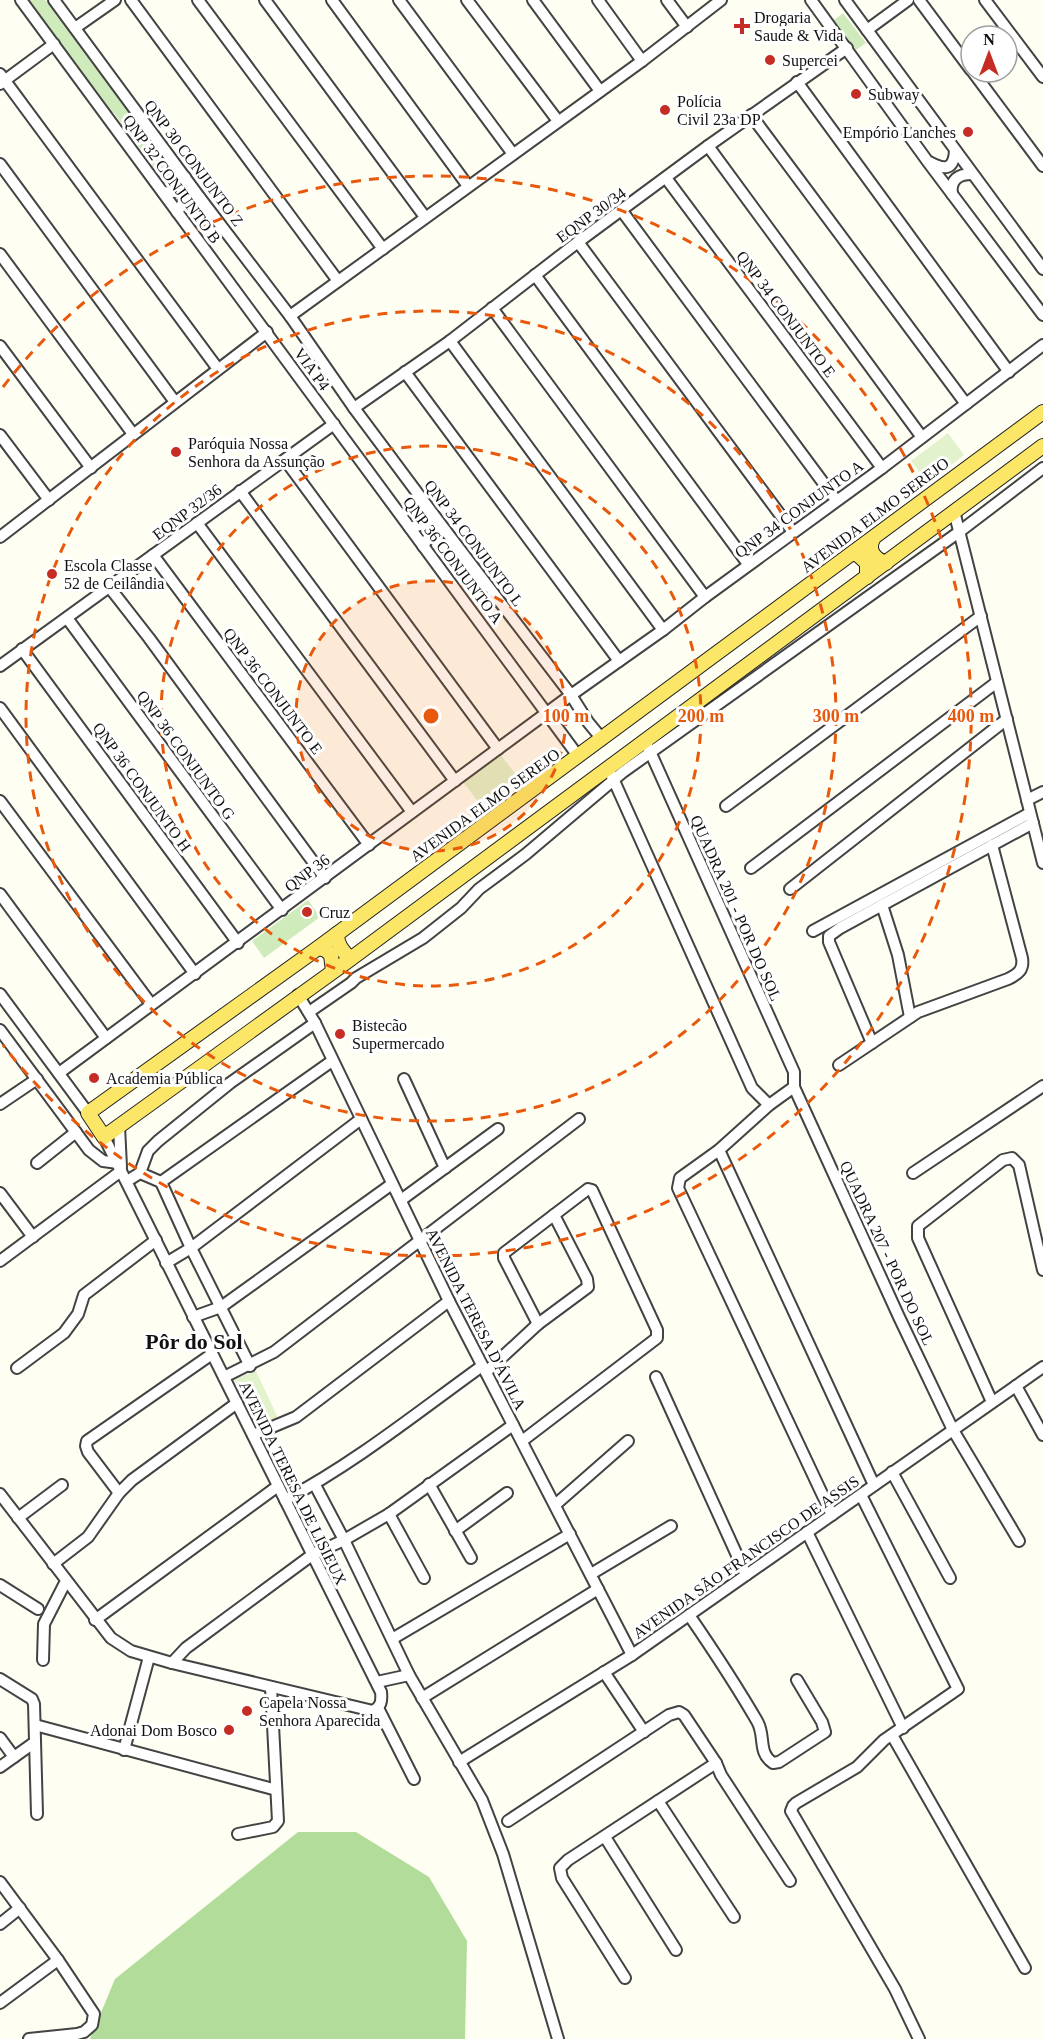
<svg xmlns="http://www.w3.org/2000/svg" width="1043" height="2039" font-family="'Times New Roman',serif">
<rect width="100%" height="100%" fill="#fffef3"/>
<g fill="#cfebbb">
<path d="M27 0H45L57 10 179 178 177 183 171 185 166 184 114 113 104 106Z"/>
<path d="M843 13 866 43 856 50 834 20Z"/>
<path d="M308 900 320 917 264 958 252 941Z"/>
</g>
<path fill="#b1dc9a" d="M298 1832H356L429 1877 467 1941 465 2039H90L115 1979Z"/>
<g fill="#e2f2cd">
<path d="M948 433 964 455 928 483 911 461Z"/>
<path d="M500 754 517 776 480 804 463 782Z"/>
<path d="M256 1371 278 1418 256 1427 234 1379Z"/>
</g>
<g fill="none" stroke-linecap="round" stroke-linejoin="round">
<defs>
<g id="minor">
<path d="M21 0 578 756"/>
<path d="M54 0 200 198 290 316 354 408 445 530 571 695 588 722 602 739"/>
<path d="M131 0 338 281"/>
<path d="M198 0 383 249"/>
<path d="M265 0 425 217"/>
<path d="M332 0 468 186"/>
<path d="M399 0 513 154"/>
<path d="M467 0 558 121"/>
<path d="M533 0 600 91"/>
<path d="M598 0 642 61"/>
<path d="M667 0 687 27"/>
<path d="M811 0 928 162 1043 315"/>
<path d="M845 0 1043 269"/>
<path d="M919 0 971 70"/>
<path d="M985 0 1043 77"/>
<path d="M75 28 115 0"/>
<path d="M867 30 908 0"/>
<path d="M973 72 1043 166"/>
<path d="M0 74 218 369"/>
<path d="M797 82 1009 372"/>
<path d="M0 84 54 44"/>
<path d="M751 115 966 404"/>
<path d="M708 146 921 436"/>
<path d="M929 162C944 170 954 171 955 150"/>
<path d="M0 164 175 402"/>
<path d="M666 178 882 468"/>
<path d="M163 192C176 194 182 190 185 177"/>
<path d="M952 194C950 180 958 174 972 174"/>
<path d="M622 211 836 500"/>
<path d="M177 212 185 200 200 198"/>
<path d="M578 242 793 532"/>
<path d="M0 254 133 434"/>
<path d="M535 275 748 564"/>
<path d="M492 308 705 597"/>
<path d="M290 316 642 61 721 0"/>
<path d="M450 341 663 630"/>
<path d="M0 346 91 468"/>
<path d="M405 372 619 661"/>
<path d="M354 408 450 341 578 242 708 146 847 48"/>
<path d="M0 435 49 500"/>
<path d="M286 461 498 749"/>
<path d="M240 491 455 781"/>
<path d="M954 511 1043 863"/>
<path d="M197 523 412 812"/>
<path d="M410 528 424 524 432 513"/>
<path d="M0 537 267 332"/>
<path d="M423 546 431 534 445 530"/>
<path d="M153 555 369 845"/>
<path d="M110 588 149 638 325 878"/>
<path d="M67 618 282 910"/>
<path d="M22 649 238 943"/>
<path d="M0 666 334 424"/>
<path d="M0 708 195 974"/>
<path d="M648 747 794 1072V1087L899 1317 953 1430 1019 1541"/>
<path d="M611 774 752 1088 769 1105"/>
<path d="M1027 800 1043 792"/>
<path d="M0 801 151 1004"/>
<path d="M726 806 981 616"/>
<path d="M751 868 997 682"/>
<path d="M790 889 1007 719"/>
<path d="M0 894 106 1038"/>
<path d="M882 905 898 955 910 1017"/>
<path d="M813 931 1030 813"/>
<path d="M0 994 88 1113"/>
<path d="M298 995 315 1023 449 1301 632 1655"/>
<path d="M309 1012 351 983 356 978 423 938 461 908 479 889 526 854 623 772 959 532 1043 468"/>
<path d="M0 1030 89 1150 103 1161 118 1163"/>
<path d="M872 1043 829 942V936L840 928 882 905 1033 823"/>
<path d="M839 1065 918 1012 1008 979C1018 974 1024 970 1022 958L992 845"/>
<path d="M59 1073 571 695 663 630 705 597 882 468 1043 345"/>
<path d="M404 1079 445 1168"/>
<path d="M794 1087 769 1105 719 1150 680 1178 678 1188 832 1515"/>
<path d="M0 1104 37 1079"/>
<path d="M119 1126 121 1167"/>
<path d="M719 1150 874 1485"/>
<path d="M37 1163 76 1132"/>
<path d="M140 1173 161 1182 191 1248 250 1366"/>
<path d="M913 1173 1043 1086"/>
<path d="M127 1181 140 1173 148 1151 158 1141 230 1083 315 1023"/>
<path d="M161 1182 332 1061"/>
<path d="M0 1193 33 1237"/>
<path d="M401 1200 498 1129"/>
<path d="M0 1261 121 1171"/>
<path d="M166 1263 191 1248 361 1119"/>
<path d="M193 1317 221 1307 392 1184"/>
<path d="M17 1368 64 1333 78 1314 84 1295 156 1240"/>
<path d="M486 1372 538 1324 588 1287 587 1279 554 1215"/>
<path d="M224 1377 274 1352 579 1119"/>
<path d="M656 1377 746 1575"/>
<path d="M1016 1386 1043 1435"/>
<path d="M992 1402 918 1238V1226L1003 1160 1012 1158 1019 1165 1043 1270"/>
<path d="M253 1435 296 1417 449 1301"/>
<path d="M522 1441 657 1338V1330L592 1190 588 1189 504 1253V1258L538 1324"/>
<path d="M892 1472 950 1578"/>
<path d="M429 1484 471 1558"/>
<path d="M315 1485 344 1540 409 1675 482 1800 503 1854 558 2039"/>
<path d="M119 1493 88 1452 86 1446 87 1441 212 1354"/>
<path d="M0 1494 111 1638 131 1651 172 1663 373 1711C381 1707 382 1701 381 1692L104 1137"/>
<path d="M861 1495 958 1689 884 1740 857 1767 796 1803 793 1806 791 1811 895 1989 919 2039"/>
<path d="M285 1500C355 1463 418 1412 482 1366"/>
<path d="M555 1505 628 1441"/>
<path d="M389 1514 424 1578"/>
<path d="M18 1518 62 1485"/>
<path d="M455 1531 507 1493"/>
<path d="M807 1532 903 1728"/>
<path d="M53 1564 88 1537 119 1493 132 1480 237 1403"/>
<path d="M591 1574 671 1526"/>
<path d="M0 1585 38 1609"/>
<path d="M689 1615C713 1650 736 1685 757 1721 766 1736 757 1752 773 1763L779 1762 825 1732 822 1722 797 1680"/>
<path d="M95 1620 278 1486"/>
<path d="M392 1639 570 1534"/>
<path d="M43 1660 44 1624 66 1581"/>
<path d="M172 1663 186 1648 312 1555 344 1540 389 1514 513 1425"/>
<path d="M604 1672 644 1732"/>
<path d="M0 1679 32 1699 34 1704 37 1814"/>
<path d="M377 1682 409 1675"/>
<path d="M422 1698 598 1589"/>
<path d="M378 1708 414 1779"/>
<path d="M35 1725 273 1789"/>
<path d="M892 1735 1025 1968"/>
<path d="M0 1738 14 1757 35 1742"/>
<path d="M124 1750 149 1657"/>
<path d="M459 1762 632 1655 1043 1367"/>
<path d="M0 1767 14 1757"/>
<path d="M658 1801 734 1917"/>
<path d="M508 1821 669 1715 679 1712 684 1715 716 1763 721 1775 790 1881"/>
<path d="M238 1834 273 1827 278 1821 271 1687"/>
<path d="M605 1837 676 1950"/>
<path d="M0 1882 58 1960 94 2014 92 2025 84 2032 77 2034 29 2039"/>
<path d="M0 1924 20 1908"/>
<path d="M625 1978 562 1878 560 1868 568 1860 716 1763"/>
<path d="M0 2003 58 1960"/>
</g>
<g id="major">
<path d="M1043 412 318 948 88 1113 104 1137 345 963 1043 446"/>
<path d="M873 539C867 551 875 559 886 563"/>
<path d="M852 554H857L867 563V577"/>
<path d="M337 934C337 945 343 951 350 959"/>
<path d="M318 948 326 950 331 955 333 971"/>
</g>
</defs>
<use href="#minor" stroke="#434343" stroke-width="14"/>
<use href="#major" stroke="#212121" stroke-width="16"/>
<use href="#minor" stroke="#fff" stroke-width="10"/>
<use href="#major" stroke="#fbe668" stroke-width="14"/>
</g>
<circle cx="431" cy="716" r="135" fill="#e8590c" fill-opacity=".12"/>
<g fill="none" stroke="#e8590c" stroke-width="3" stroke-dasharray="10 8">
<circle cx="431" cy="716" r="135"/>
<circle cx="431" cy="716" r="270"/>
<circle cx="431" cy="716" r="405"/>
<path d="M3 387A540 540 0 1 1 3 1045"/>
</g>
<g fill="#c52d24" stroke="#fff" stroke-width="2">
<path d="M739 17h6v6h6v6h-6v6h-6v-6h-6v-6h6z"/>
<circle cx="770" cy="60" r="6"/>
<circle cx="856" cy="94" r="6"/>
<circle cx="665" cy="110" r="6"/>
<circle cx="968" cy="132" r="6"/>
<circle cx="176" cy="452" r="6"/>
<circle cx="52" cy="574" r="6"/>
<circle cx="307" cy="912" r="6"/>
<circle cx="340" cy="1034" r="6"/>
<circle cx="94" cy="1078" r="6"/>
<circle cx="247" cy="1711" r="6"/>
<circle cx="229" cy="1730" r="6"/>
</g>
<g text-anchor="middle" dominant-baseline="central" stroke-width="6" stroke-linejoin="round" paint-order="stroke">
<g font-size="16" fill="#101010" stroke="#fff" text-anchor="start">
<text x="754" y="17">Drogaria<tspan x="754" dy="18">Saude &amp; Vida</tspan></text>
<text x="782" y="60">Supercei</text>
<text x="868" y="94">Subway</text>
<text x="677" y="101">Polícia<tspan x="677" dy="18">Civil 23a DP</tspan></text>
<text x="956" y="132" text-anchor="end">Empório Lanches</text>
<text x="188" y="443">Paróquia Nossa<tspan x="188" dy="18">Senhora da Assunção</tspan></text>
<text x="64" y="565">Escola Classe<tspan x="64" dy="18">52 de Ceilândia</tspan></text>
<text x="319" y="912">Cruz</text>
<text x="352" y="1025">Bistecão<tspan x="352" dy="18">Supermercado</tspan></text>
<text x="106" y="1078">Academia Pública</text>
<text x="259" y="1702">Capela Nossa<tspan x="259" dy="18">Senhora Aparecida</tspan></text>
<text x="217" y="1730" text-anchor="end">Adonai Dom Bosco</text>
</g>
<g font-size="16" fill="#101010" stroke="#fff">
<text transform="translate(194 163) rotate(53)">QNP 30 CONJUNTO Z</text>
<text transform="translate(172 179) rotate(54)">QNP 32 CONJUNTO B</text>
<text transform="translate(591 215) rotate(-36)">EQNP 30/34</text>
<text transform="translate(786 314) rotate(53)">QNP 34 CONJUNTO E</text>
<text transform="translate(312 369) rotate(54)">VIA P4</text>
<text transform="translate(799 509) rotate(-36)">QNP 34 CONJUNTO A</text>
<text transform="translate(187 512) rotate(-37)">EQNP 32/36</text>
<text transform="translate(875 515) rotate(-37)">AVENIDA ELMO SEREJO</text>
<text transform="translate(474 543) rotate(53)">QNP 34 CONJUNTO L</text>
<text transform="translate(453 560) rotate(53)">QNP 36 CONJUNTO A</text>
<text transform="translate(273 691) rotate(53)">QNP 36 CONJUNTO E</text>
<text transform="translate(186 755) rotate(54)">QNP 36 CONJUNTO G</text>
<text transform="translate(142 787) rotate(54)">QNP 36 CONJUNTO H</text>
<text transform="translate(485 805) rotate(-36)">AVENIDA ELMO SEREJO</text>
<text transform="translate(307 873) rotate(-37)">QNP 36</text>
<text transform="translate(736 908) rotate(66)">QUADRA 201 - POR DO SOL</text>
<text transform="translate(887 1253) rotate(65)">QUADRA 207 - POR DO SOL</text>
<text transform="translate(476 1319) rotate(63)">AVENIDA TERESA D'ÁVILA</text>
<text transform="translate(293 1483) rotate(64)">AVENIDA TERESA DE LISIEUX</text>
<text transform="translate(746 1557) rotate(-35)">AVENIDA SÃO FRANCISCO DE ASSIS</text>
</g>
<g font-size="22" font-weight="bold" fill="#101010" stroke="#fff">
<text x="194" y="1341">Pôr do Sol</text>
</g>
</g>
<circle cx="431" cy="716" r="9" fill="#e8590c" stroke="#fff" stroke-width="3"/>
<g font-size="18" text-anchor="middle" font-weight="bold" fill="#e8590c" stroke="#fff" stroke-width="6" stroke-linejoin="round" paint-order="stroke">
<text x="566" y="722">100 m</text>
<text x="701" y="722">200 m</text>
<text x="836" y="722">300 m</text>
<text x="971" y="722">400 m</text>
</g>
<g transform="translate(989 54)"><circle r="28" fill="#ffffff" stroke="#9f9f9f" stroke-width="1.5"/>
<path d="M0-4.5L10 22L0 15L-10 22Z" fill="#c52d24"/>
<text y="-9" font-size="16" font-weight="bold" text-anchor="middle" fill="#101010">N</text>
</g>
</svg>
